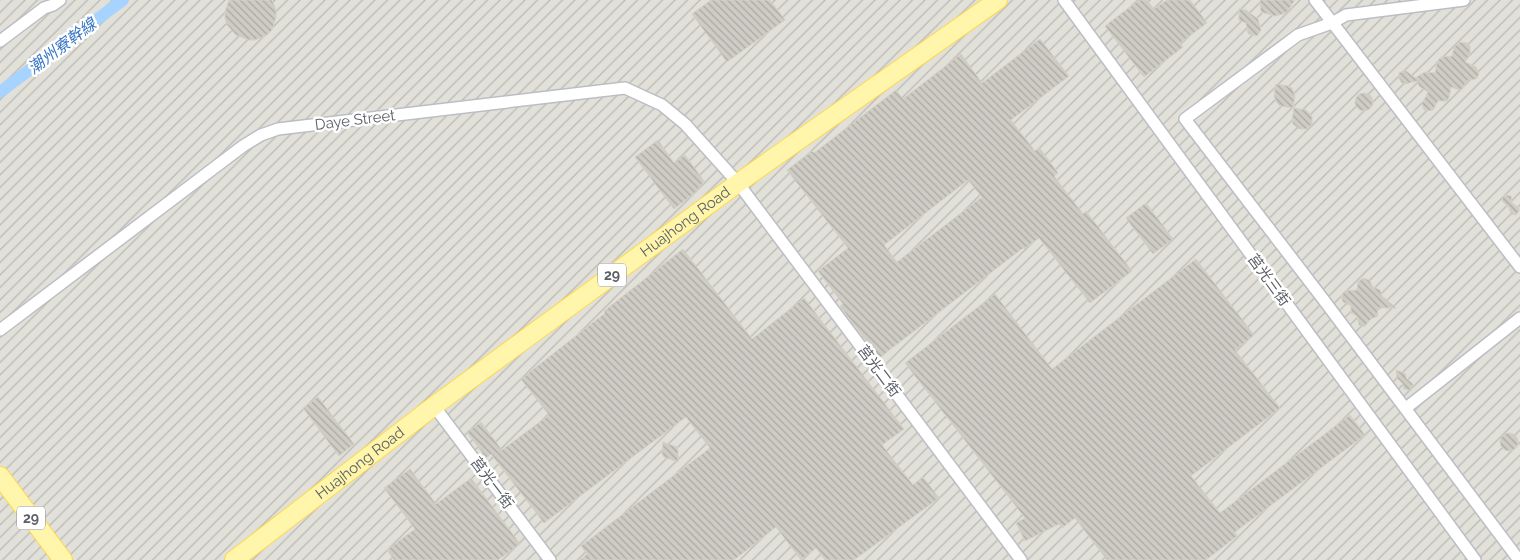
<svg xmlns="http://www.w3.org/2000/svg" width="1520" height="560" font-family="Raleway,'Noto Sans TC',sans-serif">
<defs>
<pattern id="industrial-furrows" width="10" height="10" patternUnits="userSpaceOnUse" patternTransform="scale(1.25)"><rect width="10" height="10" fill="#e1e0d9"/><path d="M-1 1l2-2M0 10L10 0M9 11l2-2" fill="none" stroke="#bab9b4"/></pattern>
<pattern id="building-back-hatch" width="6" height="6" patternUnits="userSpaceOnUse" patternTransform="scale(1.25)"><rect width="6" height="6" fill="#ceccc4"/><path d="M-1 5l2 2M0 0l6 6M5-1l2 2" fill="none" stroke="#aaa9a3"/></pattern>
</defs>
<rect width="100%" height="100%" fill="#f1efe5"/>
<rect fill="url(#industrial-furrows)" x="0" y="0" width="1520" height="560"/>
<g fill="none" stroke-linecap="round" stroke-linejoin="round">
<path stroke="#a6d3ff" stroke-width="12" d="M0 92 123 0"/>
</g>
<g fill="url(#building-back-hatch)" stroke="#d6d1c2" fill-rule="evenodd">
<path d="M229 0H272L276 10V17L272 30 267 35 255 40H248L236 35 227 25 225 18V12Z"/>
<path d="M711 0H770L785 20 727 62 692 14Z"/>
<path d="M1139 0H1147L1154 9 1167 0H1190L1207 23 1180 43 1183 47 1144 77 1105 26Z"/>
<path d="M1260 0H1295L1286 13 1275 16 1261 12Z"/>
<path d="M1239 9 1246 10 1258 19 1261 30 1257 36 1251 35 1248 33 1246 23 1239 20Z"/>
<path d="M1040 39 1069 76 1011 120 1035 151 1039 147 1058 173 1054 176 1083 214 1086 211 1132 271 1090 303 1039 238 1024 249 1023 248 879 358 840 306 843 304 818 271 848 248 787 170 812 151 814 153 896 90 903 99 961 54 982 83ZM968 180 982 197 897 262 884 245Z"/>
<path d="M1460 42 1467 43 1470 46V54L1465 62 1476 67 1479 73 1478 76 1476 79 1468 80 1462 89 1459 90 1451 87 1449 98 1447 101H1438L1433 110 1427 111 1424 110 1422 104 1428 92 1419 86 1417 81 1405 84 1402 83 1398 77 1399 73 1405 70 1415 78 1425 72 1435 73 1437 62 1439 59 1442 57 1452 56 1454 47Z"/>
<path d="M1276 84 1288 86 1292 88 1295 96 1293 108 1280 106 1277 103 1274 96Z"/>
<circle cx="1364" cy="102" r="9"/>
<path d="M1294 108 1306 110 1312 116V124L1307 129H1299L1293 124 1292 120Z"/>
<path d="M658 140 674 163 685 155 704 181 696 192 674 209 635 157Z"/>
<path d="M1506 195 1511 196 1512 203 1519 208V211L1516 215 1511 214 1509 207 1502 201 1503 196Z"/>
<path d="M1146 203 1173 239 1153 254 1126 218Z"/>
<path d="M683 249 752 339 804 298 904 429 882 445 913 485 923 477 939 498 854 560H825L816 548 801 560 776 527 734 560H580L587 554 581 546 710 448 686 417 544 523 491 454 486 458 467 432 481 422 502 450 549 415 521 379 605 313 604 311Z"/>
<path d="M1196 259 1254 335 1235 350 1280 408 1191 476 1220 513 1350 415 1365 435 1235 532 1237 536 1206 560H1107L1075 518 1062 528 1059 524 1025 541 1016 523 1025 518 905 363 995 294 1052 369Z"/>
<path d="M1363 278 1369 280 1373 287 1380 290 1382 296 1396 308H1377L1378 316 1371 319 1364 327 1359 325 1357 316 1351 313V306L1343 302 1341 296 1345 291 1357 290 1358 282Z"/>
<path d="M1396 370 1406 374V378L1413 384 1411 389 1409 390 1404 389 1403 384 1397 378Z"/>
<path d="M318 397 354 444 339 456 303 408Z"/>
<circle cx="1509" cy="442" r="9"/>
<path d="M663 442 677 447 678 451V462L664 457 662 454Z"/>
<path d="M410 469 436 504 471 478 520 544 498 560H394L387 550 415 529 384 488Z"/>
</g>
<g fill="none" stroke-linecap="round" stroke-linejoin="round">
<defs>
<g id="minor">
<path d="M1064 0 1475 560"/>
<path d="M1315 0 1520 267"/>
<path d="M1464 0 1346 15 1332 23 1298 35 1185 119 1323 299 1519 560"/>
<path d="M0 41 44 8 53 5 60 0"/>
<path d="M0 330 243 146 261 135 278 129 625 88 662 105 685 124 738 183 1021 560"/>
<path d="M434 406 550 560"/>
<path d="M1406 408 1520 318"/>
</g>
<g id="primary">
<path d="M0 476 63 560"/>
<path id="s1" d="M234 560 434 406 738 183 998 0"/>
</g>
</defs>
<use href="#minor" stroke="#bcbec5" stroke-width="14"/>
<use href="#primary" stroke="#ffd84f" stroke-width="20"/>
<use href="#minor" stroke="#fff" stroke-width="11"/>
<use href="#primary" stroke="#fff6ab" stroke-width="18"/>
</g>
<g text-anchor="middle" dominant-baseline="central" stroke-width="5" stroke-linejoin="round" paint-order="stroke">
<g fill="#fff" stroke="#8d9095" stroke-width="1">
<rect x="598" y="263.5" width="28" height="23" rx="4"/>
<rect x="17" y="506.5" width="28" height="23" rx="4"/>
</g>
<g font-size="14" font-weight="bold" fill="#5c6067">
<text x="612" y="275">29</text>
<text x="31" y="518">29</text>
</g>
<g font-size="15" fill="#5c6067" stroke="#fff">
<text transform="translate(355 120) rotate(-7)">Daye Street</text>
<text stroke="none"><textPath href="#s1" startOffset="564">Huajhong Road</textPath></text>
<text transform="translate(1269 280) rotate(54)">莒光三街</text>
<text transform="translate(879 371) rotate(53)">莒光二街</text>
<text stroke="none"><textPath href="#s1" startOffset="159">Huajhong Road</textPath></text>
<text transform="translate(492 483) rotate(53)">莒光一街</text>
</g>
<g font-size="16" font-style="italic" fill="#3976c6" stroke="#fff">
<text transform="translate(62 46) rotate(-37)">潮州寮幹線</text>
</g>
</g>
</svg>
